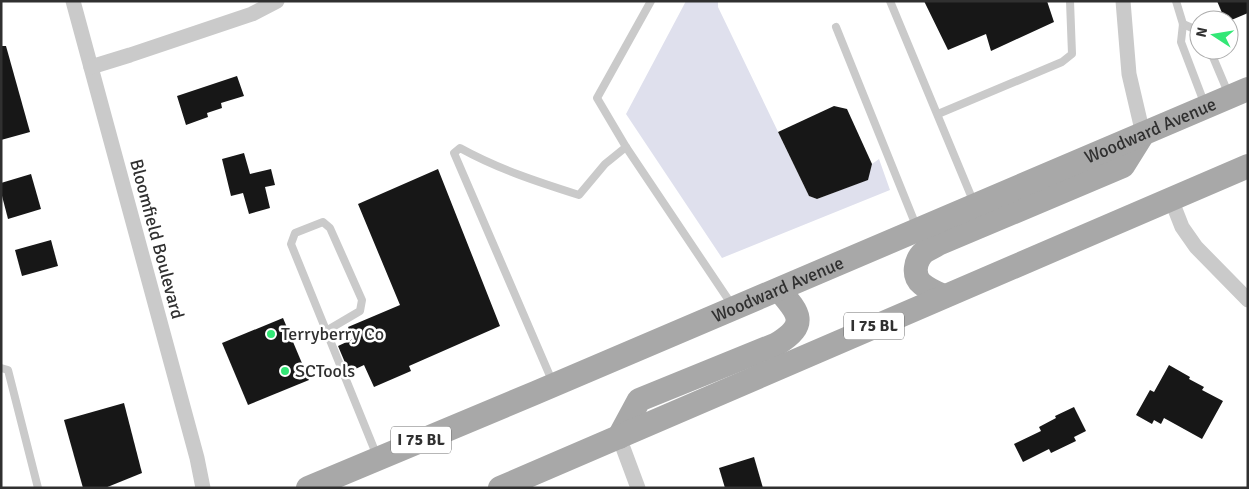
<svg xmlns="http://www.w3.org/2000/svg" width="1249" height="489" font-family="Signika,sans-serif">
<rect width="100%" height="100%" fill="#fff"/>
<path fill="#dfe0ed" d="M686 1H718V7L809 196 817 199 867 180 872 164 879 159 890 190 722 258 626 114Z"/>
<g fill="#171717">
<path d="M924 1H1047L1054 22 991 51 986 34 948 50Z"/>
<path d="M1217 1H1248V13L1229 21 1225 20Z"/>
<path d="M1 46H6L30 132 1 140Z"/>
<path d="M237 76 244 96 221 103 222 108 207 113 208 117 186 125 177 96Z"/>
<path d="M834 106 847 109 872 164 868 180 817 199 809 196 778 132Z"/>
<path d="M244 153 250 174 271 169 275 185 265 187 270 208 249 214 243 193 231 196 222 159Z"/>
<path d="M438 169 500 326 409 366 411 371 374 387 364 365 349 372 338 346 353 339 348 327 400 305 358 204Z"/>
<path d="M31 174 41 209 8 219 1 192V183Z"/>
<path d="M51 240 58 266 22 276 15 250Z"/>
<path d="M283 318 309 380 248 405 222 343Z"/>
<path d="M1169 365 1190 377 1189 379 1204 387 1202 390 1223 401 1202 439 1164 418 1161 424 1154 420 1152 424 1136 415 1150 390 1154 392Z"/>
<path d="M124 403 142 473 105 488H83L64 420Z"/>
<path d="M1074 407 1086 431 1074 437 1076 441 1051 453 1049 449 1023 462 1014 444 1041 431 1039 427 1056 418 1055 416Z"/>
<path d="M754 457 763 488H725L719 468Z"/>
</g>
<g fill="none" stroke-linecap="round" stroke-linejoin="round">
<g stroke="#cacaca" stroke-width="8">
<path d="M651 1 597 98 626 147 732 305"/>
<path d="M890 1 974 203"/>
<path d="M1176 1 1183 24 1181 42 1205 105"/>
<path d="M1183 24 1199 31"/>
<path d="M836 27 917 228"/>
<path d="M1210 50 1229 95"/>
<path d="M938 114 1062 62 1072 54 1070 1"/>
<path d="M326 331 360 311 362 300 330 228 323 222 295 233 291 244 377 456"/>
<path d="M1 368 8 370 38 488"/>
<path d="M553 383 454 153 460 148C498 169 538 182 579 195L605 164 626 147"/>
</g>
<g stroke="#cacaca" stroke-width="15">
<path d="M73 1 197 458 203 488"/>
<path d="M1123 1 1129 74 1143 134"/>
<path d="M91 67 130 55 252 14 277 1"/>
<path d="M1171 199 1182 227 1196 247 1248 300"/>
<path d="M619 437 638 488"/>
</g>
<g stroke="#a8a8a8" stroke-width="24">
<path d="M944 296C937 293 929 290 922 284 912 276 915 260 924 252 928 249 934 247 938 244L1123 166 1143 134"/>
<path d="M619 437 639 400 777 344C809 324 799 313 779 290"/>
<path id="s1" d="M308 488 535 393 1248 89"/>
<path d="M500 488 1248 166"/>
</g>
</g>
<g fill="#33e776" stroke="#fff" stroke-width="2">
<circle cx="271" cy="334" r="5"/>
<circle cx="285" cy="371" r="5"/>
</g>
<g text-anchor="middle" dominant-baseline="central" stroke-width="5" stroke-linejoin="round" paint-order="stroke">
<g fill="#fff" stroke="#6e6e6e" stroke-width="1">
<rect x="844" y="312.5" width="60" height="27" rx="4"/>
<rect x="391" y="426.5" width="60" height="27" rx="4"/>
</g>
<g font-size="16" font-weight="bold" fill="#303030">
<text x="874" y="326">I 75 BL</text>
<text x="421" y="440">I 75 BL</text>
</g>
<g font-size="18" fill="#303030" stroke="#fff">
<text stroke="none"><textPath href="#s1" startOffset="915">Woodward Avenue</textPath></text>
<text transform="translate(157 239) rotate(75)">Bloomfield Boulevard</text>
<text stroke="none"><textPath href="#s1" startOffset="510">Woodward Avenue</textPath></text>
</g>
<g font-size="18" fill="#303030" stroke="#fff" text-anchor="start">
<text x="281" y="334">Terryberry Co</text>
<text x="295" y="371">SCTools</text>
</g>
</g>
<rect width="1249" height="489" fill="none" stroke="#303030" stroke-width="5"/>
<g transform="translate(1214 35) rotate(282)"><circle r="24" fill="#ffffff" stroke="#acacac"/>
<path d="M0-4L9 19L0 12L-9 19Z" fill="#33e776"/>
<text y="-8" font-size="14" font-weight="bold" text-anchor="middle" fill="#303030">N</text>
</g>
</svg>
